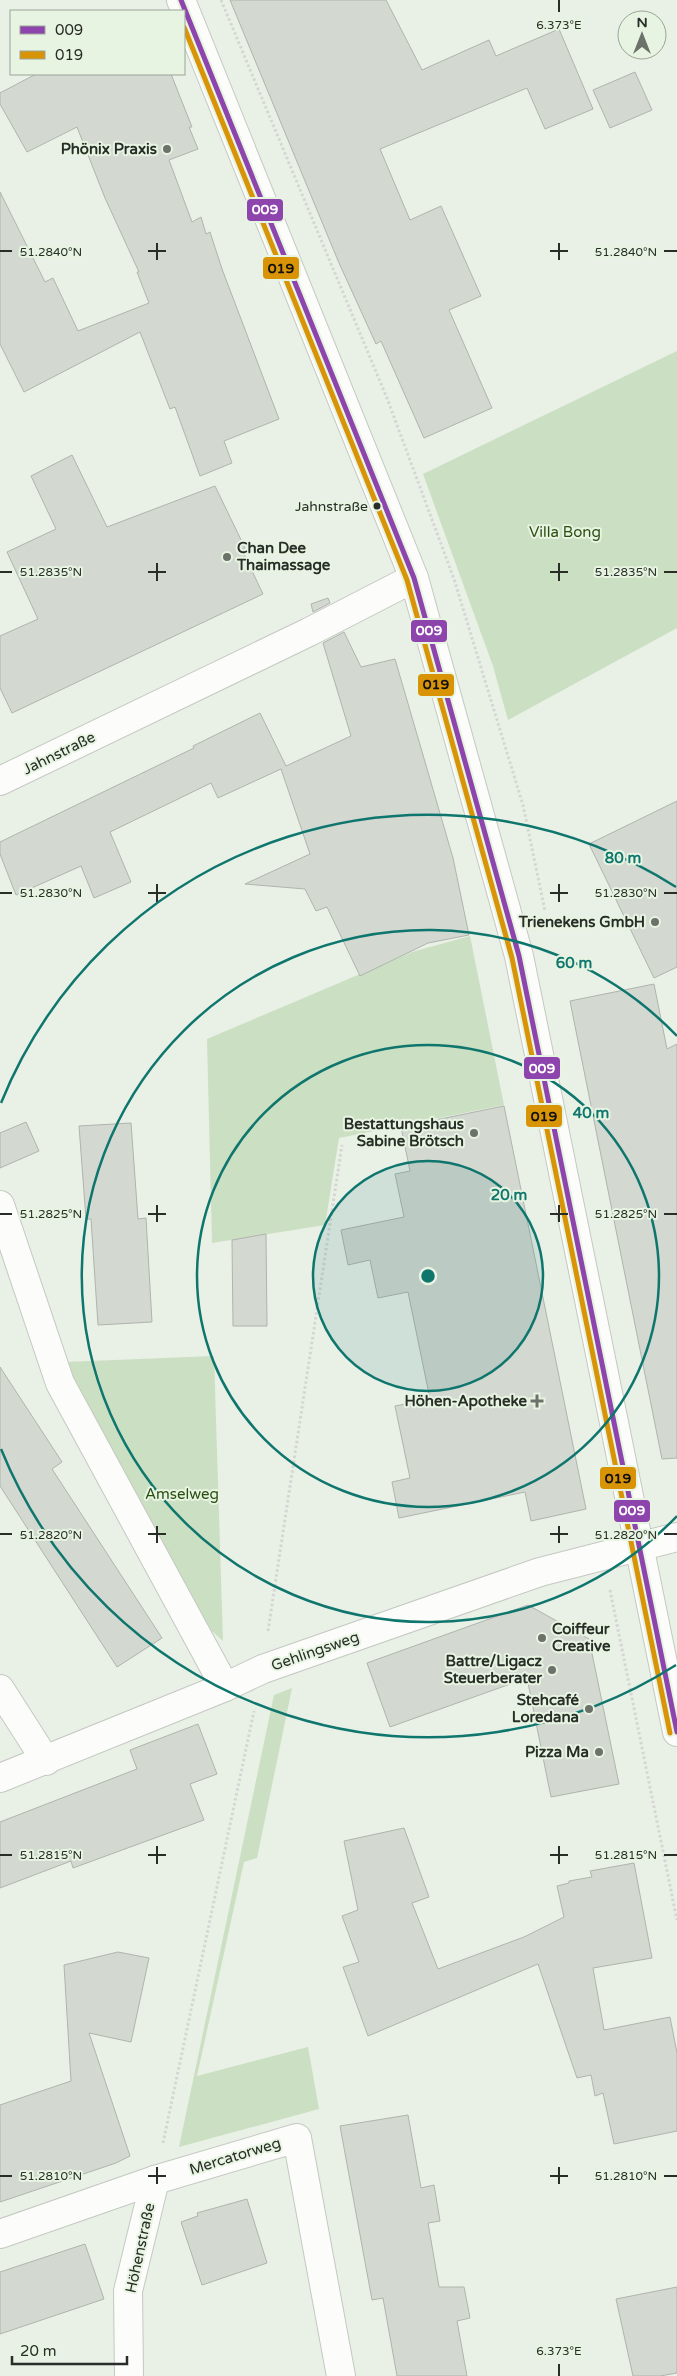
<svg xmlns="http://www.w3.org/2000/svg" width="677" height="2376" font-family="'Varela Round',sans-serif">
<rect width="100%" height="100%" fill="#e9f0e6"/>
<g fill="#cbdfc2">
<path d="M677 351V628L508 720 493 666 423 474Z"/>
<path d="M470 936 504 1105 339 1138 325 1225 212 1243 207 1039 412 952Z"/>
<path d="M214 1356 223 1641 203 1623 65 1362Z"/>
<path d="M292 1688 257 1858 244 1862 197 2076 308 2047 319 2109 179 2147 274 1695Z"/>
</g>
<g fill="#d3d8d1" stroke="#afb4ad">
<path d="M230 0H386L422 70 489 40 496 56 559 29 593 109 545 129 527 88 380 149 410 220 441 206 481 296 449 310 492 408 424 438 381 341 376 344 339 263Z"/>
<path d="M635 72 652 110 610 128 593 90Z"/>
<path d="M36 74H171L192 127H189L198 149 169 160 192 222 201 217 206 234 210 232 222 269 279 419 224 441 232 463 200 476 175 407 170 409 140 332 24 392 0 344V192L45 282 53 278 78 331 149 303 137 272H139L105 198 77 127 27 152 0 104V93Z"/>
<path d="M72 455 107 527 215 486 245 548 242 550 263 594 12 713 0 688V636L38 619 7 552 56 529 31 476Z"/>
<path d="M328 598 330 603 313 612 311 604Z"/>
<path d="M344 632 361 667 395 659 453 858 469 935 428 943 360 976 327 907 316 911 305 889 245 884 310 854 281 769 218 798 211 783 110 832 131 882 94 898 81 866 16 895 0 854V842L194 748 193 746 260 713 286 766 351 736 323 643Z"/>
<path d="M677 801V967L654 978 589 844Z"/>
<path d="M654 984 667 1049 677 1044V1458L662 1459 570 1001Z"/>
<path d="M504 1106 586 1509 531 1521 525 1492 399 1518 392 1482 410 1478 395 1406 430 1399 408 1292 378 1298 370 1260 348 1265 341 1230 404 1217 395 1174 410 1171 401 1127Z"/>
<path d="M26 1122 39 1151 0 1168V1133Z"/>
<path d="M131 1123 138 1219 146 1218 152 1322 98 1325 91 1219H86L79 1126Z"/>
<path d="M266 1234 267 1326H233L232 1240Z"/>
<path d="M0 1367 62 1462 52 1469 162 1638 117 1667 0 1486Z"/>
<path d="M528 1605 589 1639 619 1784 551 1797 527 1678 390 1727 367 1663Z"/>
<path d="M198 1724 217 1774 190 1784 204 1820 73 1868 71 1861 0 1888V1822L137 1769 130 1750Z"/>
<path d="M404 1828 429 1897 412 1903 438 1969 524 1937 564 1917 557 1886 569 1883V1881L592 1877 590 1871 634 1863 652 1958 593 1968 604 2030 670 2017 677 2053V2131L614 2144 603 2093 595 2096 591 2075 577 2078 538 1964 368 2036 343 1967 359 1962 342 1916 358 1910 344 1841Z"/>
<path d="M118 1952 149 1958 131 2042 89 2033 130 2156 116 2163 0 2202V2105L71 2081 64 1965Z"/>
<path d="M408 2115 421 2188 434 2185 440 2221 428 2223 439 2287H464L470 2318 457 2321 467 2376H397L383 2298 372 2300 340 2126Z"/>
<path d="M247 2199 267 2263 202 2285 181 2222 198 2216 197 2213Z"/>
<path d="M85 2244 104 2299 0 2334V2272Z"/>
<path d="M677 2287V2373L660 2376H633L616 2299Z"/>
</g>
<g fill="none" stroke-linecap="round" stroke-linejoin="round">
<defs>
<g id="minor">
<path d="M0 781 309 632 414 578"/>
<path d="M0 1205 60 1383 225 1687"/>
<path d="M0 1689 46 1761"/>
<path d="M0 1778 225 1687 263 1669 540 1572 677 1537"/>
<path d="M0 2234 155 2180 297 2138 341 2376"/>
<path d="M129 2376 128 2291 155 2180"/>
</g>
<path id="secondary" d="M181 0 414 578 519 956 677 1732"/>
</defs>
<use href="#minor" stroke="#c4c9c2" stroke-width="30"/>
<use href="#secondary" stroke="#c4c9c2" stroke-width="30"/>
<g stroke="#d5d6d4" stroke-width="3" stroke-dasharray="2.5 2.5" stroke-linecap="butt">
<path d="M221 0 387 398 454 579 523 805 545 911"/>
<path d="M610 1590 677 1920"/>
<path d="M268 1631 342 1145"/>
<path d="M163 2143 254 1711"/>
</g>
<use href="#minor" stroke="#fcfdfb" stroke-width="28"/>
<use href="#secondary" stroke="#fcfdfb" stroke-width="28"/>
<defs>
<path id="bus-1" d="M181 0 414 578 519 956 677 1732"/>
<path id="bus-2" d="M184 27 407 580 512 958 670 1733"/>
</defs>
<use href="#bus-1" stroke="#e8f4e2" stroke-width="9"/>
<use href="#bus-2" stroke="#e8f4e2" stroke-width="9"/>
<use href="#bus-1" stroke="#8e44ad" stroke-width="5"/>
<use href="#bus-2" stroke="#d89406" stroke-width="5"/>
</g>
<path fill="none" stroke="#292d27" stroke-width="2" d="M559 0V12M157 243V260M559 243V260M0 251H12M148 251H166M550 251H568M664 251H677M157 563V581M559 563V581M0 572H12M148 572H166M550 572H568M664 572H677M157 884V902M559 884V902M0 893H12M148 893H166M550 893H568M664 893H677M157 1205V1222M559 1205V1222M0 1214H12M148 1214H166M550 1214H568M664 1214H677M157 1526V1543M559 1526V1543M0 1534H12M148 1534H166M550 1534H568M664 1534H677M157 1846V1864M559 1846V1864M0 1855H12M148 1855H166M550 1855H568M664 1855H677M157 2167V2184M559 2167V2184M0 2176H12M148 2176H166M550 2176H568M664 2176H677M559 2364V2376"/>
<circle cx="428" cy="1276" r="115" fill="#0f766e" fill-opacity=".12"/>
<g fill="none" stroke="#0f766e" stroke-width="2.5">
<circle cx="428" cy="1276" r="115"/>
<circle cx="428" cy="1276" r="231"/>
<path d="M677 1516A346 346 0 1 1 677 1036"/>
<path d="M676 1665A461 461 0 0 1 1 1449M1 1103A461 461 0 0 1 676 887"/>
</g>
<g fill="#6c716a" stroke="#e8f4e2" stroke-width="2">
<circle cx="167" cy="149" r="5"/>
<circle cx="227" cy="557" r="5"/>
<circle cx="655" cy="922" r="5"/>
<circle cx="474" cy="1133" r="5"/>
<path d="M534.5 1393.5h5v5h5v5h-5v5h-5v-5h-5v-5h5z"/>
<circle cx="542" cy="1638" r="5"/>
<circle cx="552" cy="1670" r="5"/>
<circle cx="589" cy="1709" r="5"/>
<circle cx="599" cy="1752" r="5"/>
</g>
<circle fill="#292d27" stroke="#e8f4e2" stroke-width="2" cx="377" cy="506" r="4.5"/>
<g text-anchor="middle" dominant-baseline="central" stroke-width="4" stroke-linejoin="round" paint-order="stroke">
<g font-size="14" fill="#292d27" stroke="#e8f4e2" text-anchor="end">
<text x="368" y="506">Jahnstraße</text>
</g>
<g font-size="15" font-weight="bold" fill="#292d27" stroke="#e8f4e2" text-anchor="end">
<text x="157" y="149">Phönix Praxis</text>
<text x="237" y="548" text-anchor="start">Chan Dee<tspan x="237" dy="17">Thaimassage</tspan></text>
<text x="645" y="922">Trienekens GmbH</text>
<text x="464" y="1124">Bestattungshaus<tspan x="464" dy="17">Sabine Brötsch</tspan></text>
<text x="527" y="1401">Höhen-Apotheke</text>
<text x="552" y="1629" text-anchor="start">Coiffeur<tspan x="552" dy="17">Creative</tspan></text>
<text x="542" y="1661">Battre/Ligacz<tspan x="542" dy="17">Steuerberater</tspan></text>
<text x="579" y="1700">Stehcafé<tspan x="579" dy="17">Loredana</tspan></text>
<text x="589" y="1752">Pizza Ma</text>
</g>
<g font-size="15" fill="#294f10" stroke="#e8f4e2">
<text x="565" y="532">Villa Bong</text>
<text x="182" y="1494">Amselweg</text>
</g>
<g font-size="15" fill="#292d27" stroke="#e8f4e2">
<text transform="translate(59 753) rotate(-26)">Jahnstraße</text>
<text transform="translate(315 1651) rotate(-19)">Gehlingsweg</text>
<text transform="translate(235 2156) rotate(-17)">Mercatorweg</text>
<text transform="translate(140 2248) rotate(-78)">Höhenstraße</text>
</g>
</g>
<g font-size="12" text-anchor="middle" fill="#292d27" stroke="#e8f4e2" stroke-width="4" stroke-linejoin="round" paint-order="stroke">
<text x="559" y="29">6.373°E</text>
<text x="51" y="256">51.2840°N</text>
<text x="626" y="256">51.2840°N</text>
<text x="51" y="576">51.2835°N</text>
<text x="626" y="576">51.2835°N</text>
<text x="51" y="897">51.2830°N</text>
<text x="626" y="897">51.2830°N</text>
<text x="51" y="1218">51.2825°N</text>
<text x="626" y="1218">51.2825°N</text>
<text x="51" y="1539">51.2820°N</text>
<text x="626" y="1539">51.2820°N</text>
<text x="51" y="1859">51.2815°N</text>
<text x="626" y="1859">51.2815°N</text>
<text x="51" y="2180">51.2810°N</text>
<text x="626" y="2180">51.2810°N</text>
<text x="559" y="2355">6.373°E</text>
</g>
<circle cx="428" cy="1276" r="8" fill="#0f766e" stroke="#e8f4e2" stroke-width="2.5"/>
<g font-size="15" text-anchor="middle" font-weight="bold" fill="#0f766e" stroke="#e8f4e2" stroke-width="4" stroke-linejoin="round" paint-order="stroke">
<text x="623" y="863">80 m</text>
<text x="574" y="968">60 m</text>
<text x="591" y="1118">40 m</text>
<text x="509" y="1200">20 m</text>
</g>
<g stroke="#e8f4e2" stroke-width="2">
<rect x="246" y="198" width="38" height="24" rx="5" fill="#8e44ad"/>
<rect x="262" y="256" width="38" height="24" rx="5" fill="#d89406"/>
<rect x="410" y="619" width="38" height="24" rx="5" fill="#8e44ad"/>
<rect x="417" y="673" width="38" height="24" rx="5" fill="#d89406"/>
<rect x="523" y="1056" width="38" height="24" rx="5" fill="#8e44ad"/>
<rect x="525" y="1104" width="38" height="24" rx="5" fill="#d89406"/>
<rect x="599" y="1466" width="38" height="24" rx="5" fill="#d89406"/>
<rect x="613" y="1499" width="38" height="24" rx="5" fill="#8e44ad"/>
</g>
<g font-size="14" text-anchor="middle" font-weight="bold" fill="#fff">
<text x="265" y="214">009</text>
<text x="429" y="635">009</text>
<text x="542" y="1073">009</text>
<text x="632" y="1515">009</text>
</g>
<g font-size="14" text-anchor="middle" font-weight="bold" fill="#111">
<text x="281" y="273">019</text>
<text x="436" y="689">019</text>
<text x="544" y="1121">019</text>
<text x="618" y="1483">019</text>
</g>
<rect x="10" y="10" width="175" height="65" fill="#e8f4e2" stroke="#9ca497"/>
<rect x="20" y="26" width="25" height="8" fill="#8e44ad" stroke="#9ca497"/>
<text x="55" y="35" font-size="15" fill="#292d27">009</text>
<rect x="20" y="51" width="25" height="8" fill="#d89406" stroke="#9ca497"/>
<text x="55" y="60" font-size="15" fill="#292d27">019</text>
<g transform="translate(642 35)"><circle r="24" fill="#e8f4e2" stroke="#9ca497"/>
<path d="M0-4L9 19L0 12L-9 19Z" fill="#6c716a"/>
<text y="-8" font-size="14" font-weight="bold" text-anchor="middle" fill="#292d27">N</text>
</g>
<path d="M12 2356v8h115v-8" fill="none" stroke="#292d27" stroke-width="2.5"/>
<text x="20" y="2356" font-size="15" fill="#292d27" stroke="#e8f4e2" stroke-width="4" paint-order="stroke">20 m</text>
</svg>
